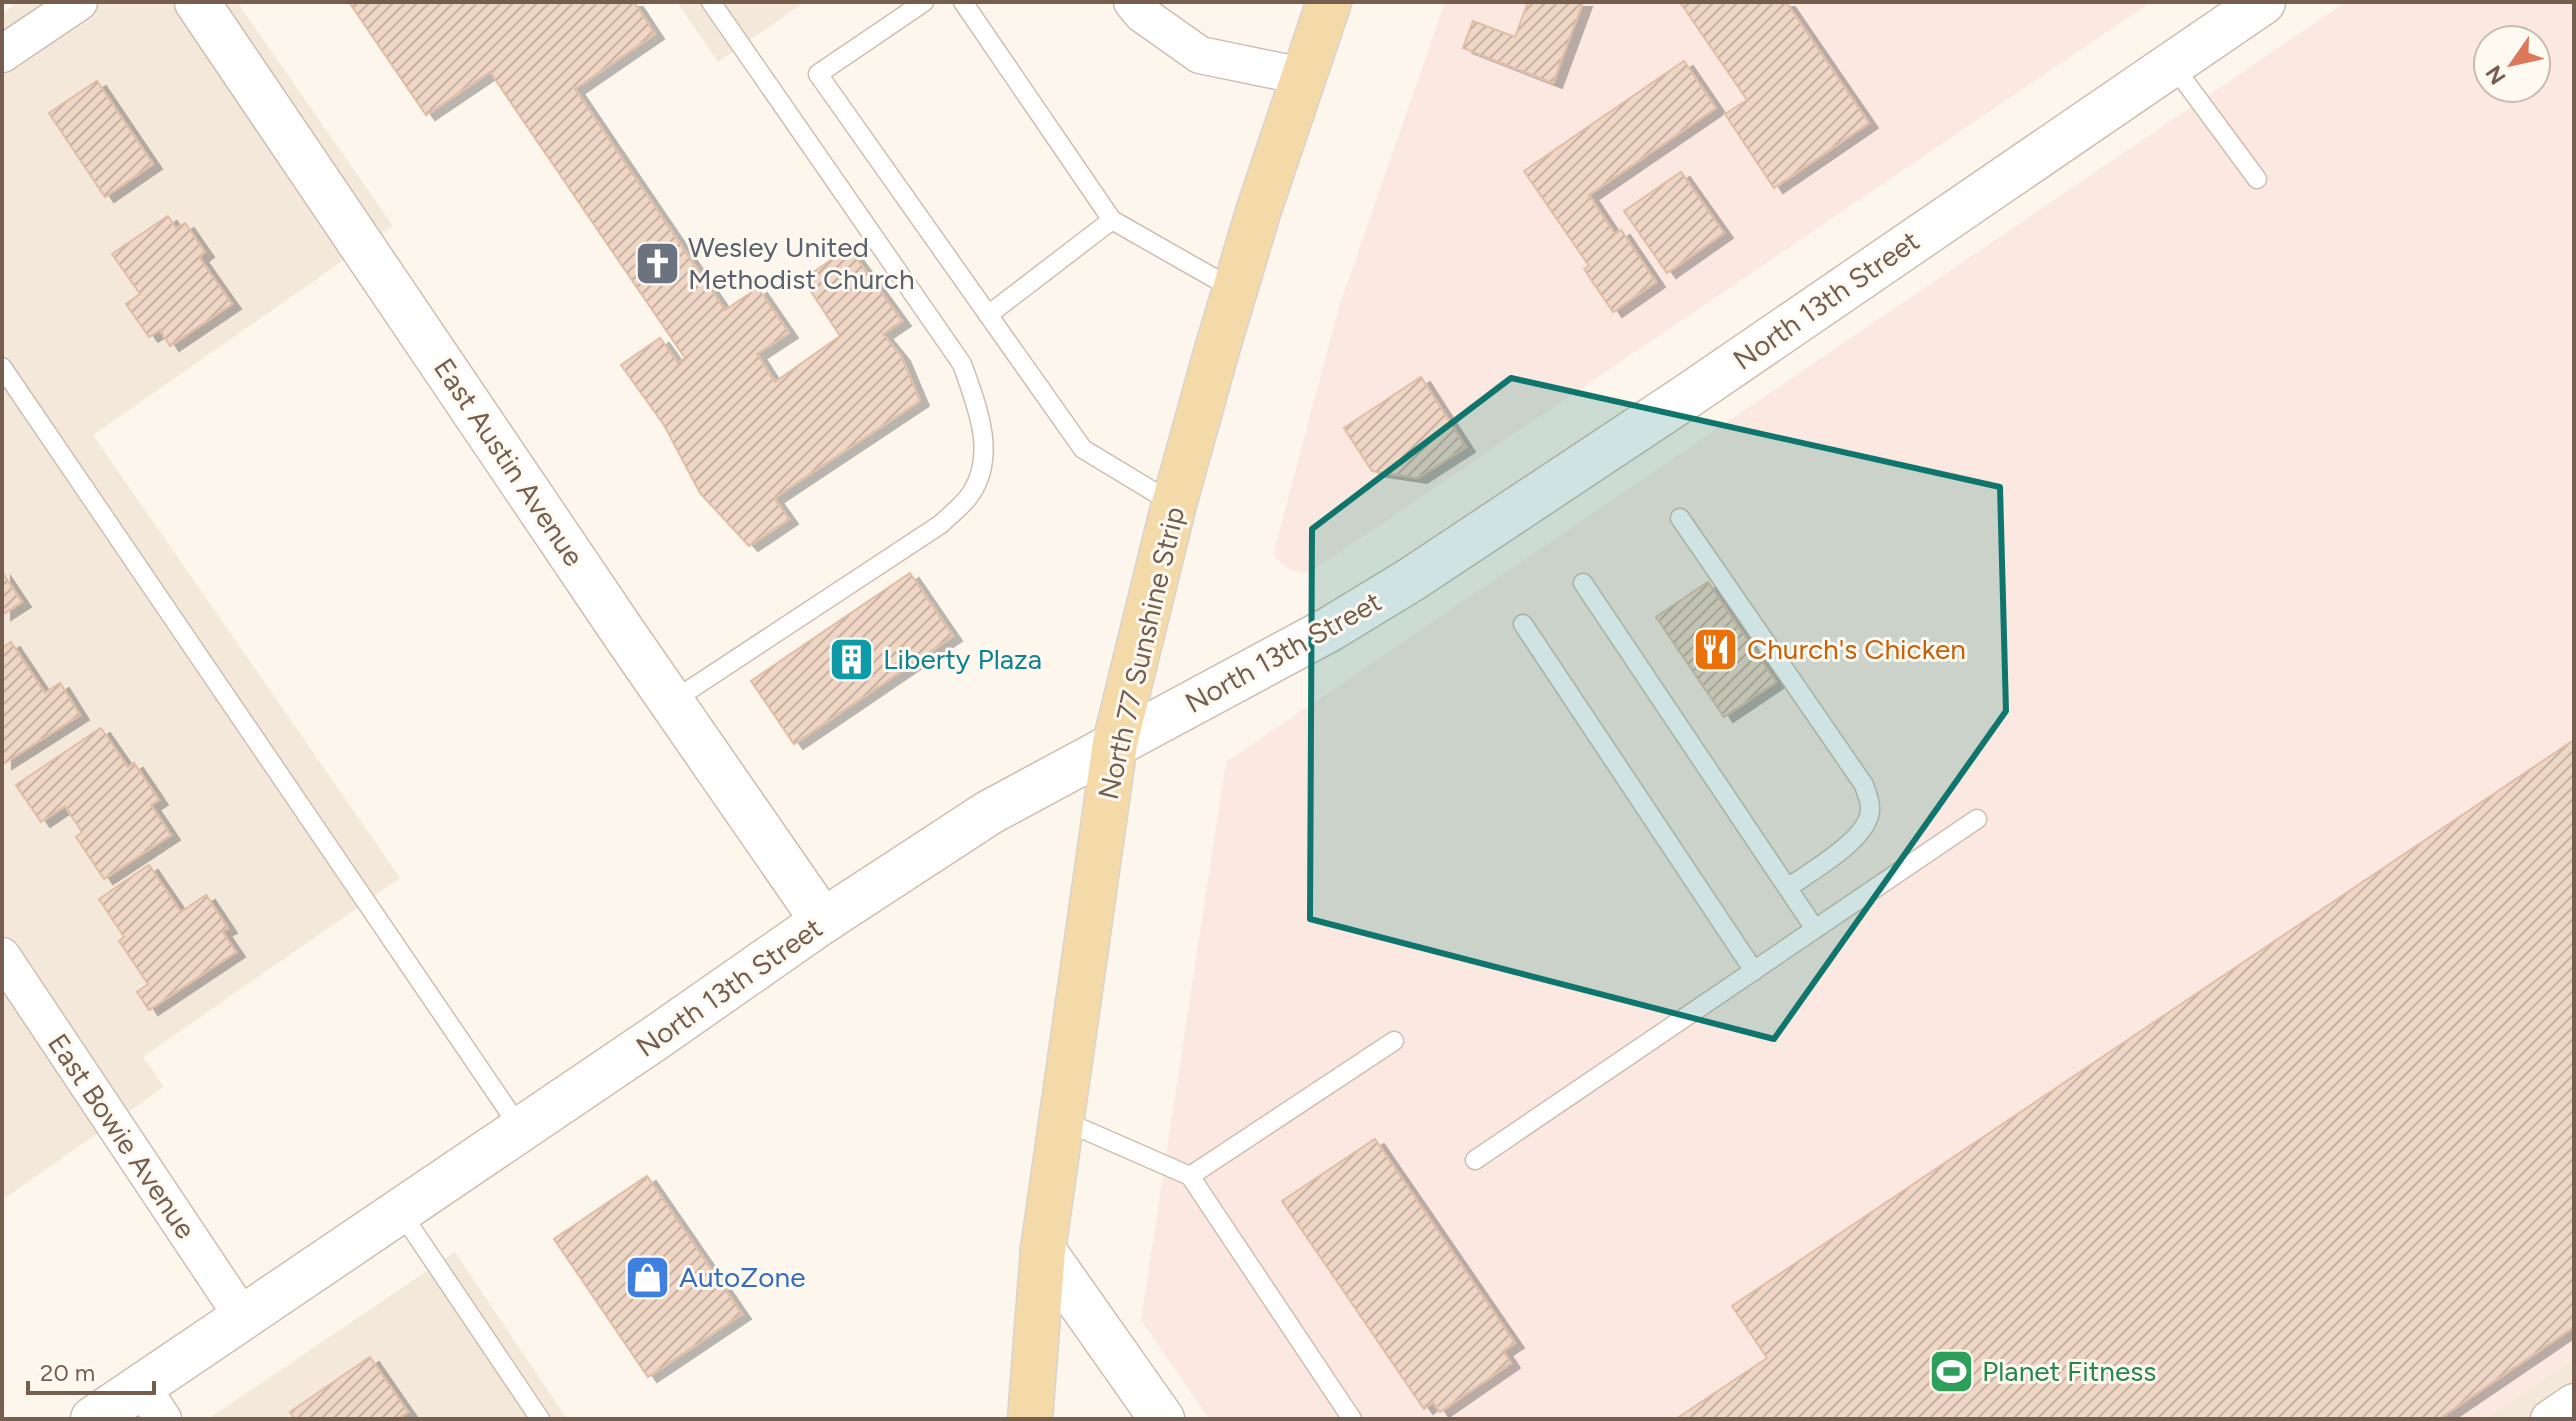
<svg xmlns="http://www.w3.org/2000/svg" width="2576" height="1421" font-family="Figtree,sans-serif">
<defs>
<pattern id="building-hatch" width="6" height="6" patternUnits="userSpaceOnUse" patternTransform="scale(2)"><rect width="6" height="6" fill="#efd6c5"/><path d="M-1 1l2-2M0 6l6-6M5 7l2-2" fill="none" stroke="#c6b1a2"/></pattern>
<filter id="shadow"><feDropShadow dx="9" dy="5" stdDeviation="0" flood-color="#0004"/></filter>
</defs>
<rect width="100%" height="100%" fill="#fcf6ec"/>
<g fill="#f3e8da">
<path d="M19 2H237L393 226 93 435 400 878 143 1057 164 1087 2 1200V14Z"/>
<path d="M677 2H805L718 62Z"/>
<path d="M455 1252 567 1419H208Z"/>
<path d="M2574 1358V1419H2484Z"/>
</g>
<g fill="#fbe9e1" fill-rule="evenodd">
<path d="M1445 2H2151L1309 573 1288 569 1273 555 1339 307Z"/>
<path d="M2346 2H2574V1358L2484 1419H1209L1141 1320 1226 762ZM2488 40H2536V88H2488Z"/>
</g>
<g fill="url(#building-hatch)" stroke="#e1bda6" stroke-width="2" filter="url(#shadow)">
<path d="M349 2H634L655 34 575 89 725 310 758 288 789 333 757 354 775 382 840 336 803 279 849 248 902 321 883 334 901 356 920 401 774 498 789 519 749 546 700 493 664 425 621 365 660 338 678 363 685 358 490 72 426 115Z"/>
<path d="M1528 2H1583L1553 83 1463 48 1473 21 1515 37Z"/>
<path d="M1680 2H1786L1869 123 1774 188 1725 114 1747 100Z"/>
<path d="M1684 61 1716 108 1589 195 1615 234 1621 230 1656 282 1613 312 1584 269 1589 266 1524 171Z"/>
<path d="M97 81 153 164 105 197 49 113Z"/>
<path d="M1681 172 1724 233 1667 273 1624 211Z"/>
<path d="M168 216 176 228 185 223 205 252 199 257 232 304 170 346 160 330 149 337 126 304 140 294 112 254Z"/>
<path d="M1421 377 1466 447 1418 478 1372 471 1344 428Z"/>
<path d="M2 572 22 602 2 615Z"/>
<path d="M910 573 953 636 794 744 751 681Z"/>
<path d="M1708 582 1776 682 1724 717 1656 617Z"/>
<path d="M11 642 45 693 60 683 80 715 3 764 2 648Z"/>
<path d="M101 728 128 767 134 763 159 800 151 805 171 835 104 879 76 837 82 832 65 806 41 822 16 785Z"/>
<path d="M2574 740V1327L2439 1419H1676L1767 1358 1732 1306Z"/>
<path d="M149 865 181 912 206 895 228 928 222 931 236 952 149 1010 137 992 148 984 119 941 124 937 99 899Z"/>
<path d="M1375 1139 1515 1343 1503 1351 1511 1363 1440 1412 1433 1402 1424 1409 1282 1201Z"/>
<path d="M647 1176 742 1314 648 1377 554 1239Z"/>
<path d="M370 1357 408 1412 397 1419H294L290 1412Z"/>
</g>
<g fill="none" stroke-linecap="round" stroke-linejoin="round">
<defs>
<g id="service">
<path d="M924 2 818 74 1083 449 1174 504"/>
<path d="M963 2 1112 220 1235 290"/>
<path d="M2172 64 2257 179"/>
<path d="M988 315 1112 220"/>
<path d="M2 367 520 1128"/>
<path d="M1680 518 1864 785C1866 792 1871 802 1870 810 1869 839 1811 871 1789 887"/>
<path d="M1583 583 1815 929"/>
<path d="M1523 624 1754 971"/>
<path d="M671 702 941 524C951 514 965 504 972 492 997 452 976 404 962 364L711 2"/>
<path d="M1062 1120 1190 1176"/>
<path d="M1475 1160 1977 819"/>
<path d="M400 1211 540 1419"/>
<path d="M1352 1419 1190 1176 1394 1041"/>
</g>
<g id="minor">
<path d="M1132 2 1142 14 1200 55 1302 76"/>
<path d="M2 54 79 2"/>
<path d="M2 956 242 1316"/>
<path d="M141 1386 163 1419"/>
<path d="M2549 1419 2574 1402"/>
</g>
<g id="tertiary">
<path d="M197 2 625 635 823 921"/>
<path d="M1043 1250 1162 1419"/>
<path d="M93 1419 654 1039 823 921 990 812 1330 629 1412 579 1689 395 2263 2"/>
</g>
<path id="primary" d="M1030 1419 1043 1250 1115 743 1174 504 1216 353 1259 209 1329 2"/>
</defs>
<use href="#service" stroke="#cebeb1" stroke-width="21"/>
<use href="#minor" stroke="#cebeb1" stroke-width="39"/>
<use href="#tertiary" stroke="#cebeb1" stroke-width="47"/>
<use href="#primary" stroke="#d9d2ce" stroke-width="47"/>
<use href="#service" stroke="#fff" stroke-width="18"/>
<use href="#minor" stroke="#fff" stroke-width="36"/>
<use href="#tertiary" stroke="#fff" stroke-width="44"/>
<use href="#primary" stroke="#f5daa9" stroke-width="44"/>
</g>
<path fill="#0f766e" fill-opacity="0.2" stroke="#0f766e" stroke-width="6" stroke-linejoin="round" d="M1511 378 2000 487 2006 711 1774 1039 1310 919 1312 529Z"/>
<defs>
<symbol id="church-square" viewBox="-11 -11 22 22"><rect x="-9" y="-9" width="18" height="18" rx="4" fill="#6b7280" stroke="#fefaf2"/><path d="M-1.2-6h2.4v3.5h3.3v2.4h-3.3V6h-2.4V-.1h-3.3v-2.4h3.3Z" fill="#fff"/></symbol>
<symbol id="restaurant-square" viewBox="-11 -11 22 22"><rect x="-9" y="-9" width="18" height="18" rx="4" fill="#e8710a" stroke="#fefaf2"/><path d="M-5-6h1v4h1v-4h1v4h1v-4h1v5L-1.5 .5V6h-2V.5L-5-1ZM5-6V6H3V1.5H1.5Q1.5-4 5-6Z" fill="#fff"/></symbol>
<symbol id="building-square" viewBox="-11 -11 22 22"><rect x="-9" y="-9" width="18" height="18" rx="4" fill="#0f9aa8" stroke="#fefaf2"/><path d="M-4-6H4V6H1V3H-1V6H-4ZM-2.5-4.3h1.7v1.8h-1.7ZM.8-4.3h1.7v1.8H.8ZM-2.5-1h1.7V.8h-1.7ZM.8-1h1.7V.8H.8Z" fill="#fff"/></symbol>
<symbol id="shop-square" viewBox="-11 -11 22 22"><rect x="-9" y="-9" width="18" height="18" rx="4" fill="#3f7fe0" stroke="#fefaf2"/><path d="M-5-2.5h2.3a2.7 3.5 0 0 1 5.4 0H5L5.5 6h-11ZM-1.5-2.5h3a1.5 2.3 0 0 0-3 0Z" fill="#fff"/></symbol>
<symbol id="stadium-square" viewBox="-11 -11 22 22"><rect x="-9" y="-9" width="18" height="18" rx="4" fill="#2e9e5b" stroke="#fefaf2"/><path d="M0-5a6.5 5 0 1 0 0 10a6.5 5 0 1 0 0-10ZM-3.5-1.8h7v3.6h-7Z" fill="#fff"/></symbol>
</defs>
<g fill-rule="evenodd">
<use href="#church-square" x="632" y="238" width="51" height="51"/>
<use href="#restaurant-square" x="1690" y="624" width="51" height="51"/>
<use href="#building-square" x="826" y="634" width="51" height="51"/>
<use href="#shop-square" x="622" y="1252" width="51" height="51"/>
<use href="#stadium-square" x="1926" y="1346" width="51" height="51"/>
</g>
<g text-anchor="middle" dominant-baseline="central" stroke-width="6" stroke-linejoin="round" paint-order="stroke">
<g font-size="28" fill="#5b616d" stroke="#fefaf2" text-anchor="start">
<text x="688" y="247">Wesley United<tspan x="688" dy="32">Methodist Church</tspan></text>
</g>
<g font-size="28" fill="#765e4f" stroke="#fefaf2">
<text transform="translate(1826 300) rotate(-35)">North 13th Street</text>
<text transform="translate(509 462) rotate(56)">East Austin Avenue</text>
<text transform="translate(1283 652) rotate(-29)">North 13th Street</text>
<text transform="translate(1141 653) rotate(-77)">North 77 Sunshine Strip</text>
<text transform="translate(729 987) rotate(-35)">North 13th Street</text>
<text transform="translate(122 1136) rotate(56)">East Bowie Avenue</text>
</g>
<g font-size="28" fill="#c56008" stroke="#fefaf2" text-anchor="start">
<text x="1747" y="649">Church's Chicken</text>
</g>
<g font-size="28" fill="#0d838f" stroke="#fefaf2" text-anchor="start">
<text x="883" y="659">Liberty Plaza</text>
</g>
<g font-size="28" fill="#366cbe" stroke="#fefaf2" text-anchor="start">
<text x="679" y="1277">AutoZone</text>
</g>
<g font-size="28" fill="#27864d" stroke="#fefaf2" text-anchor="start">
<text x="1982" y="1371">Planet Fitness</text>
</g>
</g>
<rect width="2576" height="1421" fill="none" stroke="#765e4f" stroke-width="8"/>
<g transform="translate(2512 64) rotate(236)"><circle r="38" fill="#fefaf2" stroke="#c8bcb1" stroke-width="2"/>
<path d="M0-6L14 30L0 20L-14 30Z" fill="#dc785a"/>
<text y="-12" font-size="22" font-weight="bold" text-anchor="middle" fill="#765e4f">N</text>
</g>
<path d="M28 1381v12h126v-12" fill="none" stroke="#765e4f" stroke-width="4"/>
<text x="40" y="1381" font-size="24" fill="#765e4f" stroke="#fefaf2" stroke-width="6" paint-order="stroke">20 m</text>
</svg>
